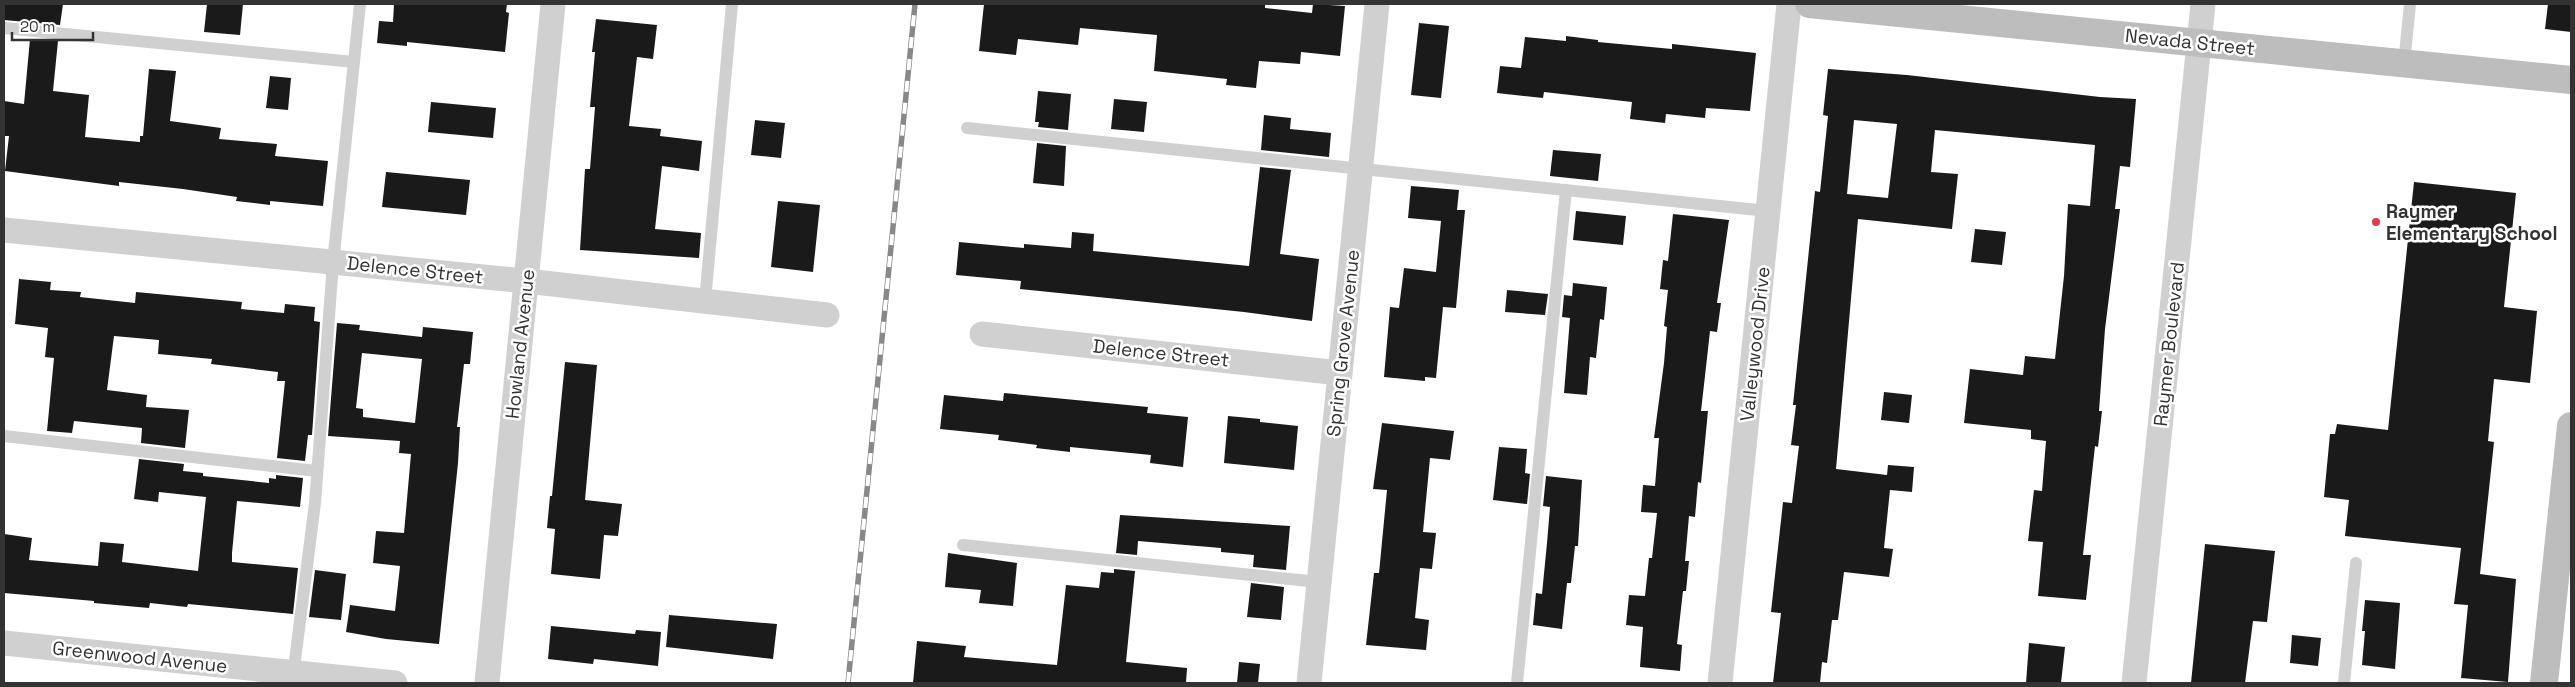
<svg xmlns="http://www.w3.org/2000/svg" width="2575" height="687" font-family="'Space Grotesk',sans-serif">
<rect width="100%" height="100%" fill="#fff"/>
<g fill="#1a1a1a" fill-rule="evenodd">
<path d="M4 4H63L60 25 4 20Z"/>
<path d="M207 4H243L240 35 204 32Z"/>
<path d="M394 4H507L506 12 509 13 505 52 407 42V46L377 43 379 21 393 22Z"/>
<path d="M984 4H1265V8L1312 13 1313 4 1345 6 1340 56 1301 52 1300 64 1259 61 1256 88 1226 85 1227 79 1154 71 1157 35 1080 28 1078 45 1018 39 1016 55 979 51Z"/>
<path d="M2548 4H2571V32L2545 29Z"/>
<path d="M596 19 657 25 653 59 637 57 629 126 661 129 660 136 702 141 699 171 662 166 655 229 701 233 699 258 580 250 585 169H590L595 107H590L595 52H592Z"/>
<path d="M1419 23 1449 26 1441 98 1411 95Z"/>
<path d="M1566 36 1598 40V42L1672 49V44L1756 53 1750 111 1706 108 1705 118 1666 114 1665 123 1630 119 1632 102 1544 92 1543 98 1497 93 1500 66 1521 68 1525 37 1566 41Z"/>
<path d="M30 39 58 41 53 91 89 95 85 137 140 142V136H143L149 69 176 71 170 121 221 128 219 139 277 144 275 156 328 161 323 206 270 201V205L236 201 237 197 183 189 119 182V186L5 171 9 136H4V101L24 104Z"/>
<path d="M1828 69 1907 75 2100 97 2136 99 2130 167 2120 166 2115 209H2120L2105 329 2099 411H2102L2098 447 2095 446 2083 555H2091L2086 600 2038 596 2043 542 2028 541 2034 490 2042 491 2046 441 2031 439V430L1964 423 1970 369 2023 375 2025 356 2055 359 2064 276 2068 204 2090 206 2095 145 1935 130 1931 172 1958 174 1952 229 1858 219 1836 469 1887 475 1888 465 1914 467 1912 492 1890 490 1884 548 1893 549 1889 577 1844 572 1838 620H1832L1827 663 1822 662 1820 683H1773L1781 613 1771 612 1783 502 1792 503 1799 446 1791 445 1796 405H1793L1815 191 1820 192 1828 116 1823 115ZM1854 120 1897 124 1888 198 1847 194Z"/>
<path d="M270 76 291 78 288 110 266 108Z"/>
<path d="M1038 91 1071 94 1068 130 1038 127 1039 122H1035Z"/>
<path d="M1114 99 1147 102 1144 132 1111 129Z"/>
<path d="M431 102 496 108 493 138 428 132Z"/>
<path d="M1264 115 1291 118 1290 129 1331 133 1329 157 1261 150Z"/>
<path d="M755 120 785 123 781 158 751 155Z"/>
<path d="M1037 143 1066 146 1064 186 1033 183Z"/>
<path d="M1553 150 1601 154 1598 181 1550 176Z"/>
<path d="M1260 167 1291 170 1280 254 1319 259 1312 321 1244 312 1020 289 1021 281 956 275 959 242 1024 248V244L1071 248 1072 232 1094 234 1093 251 1249 266Z"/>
<path d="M386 172 470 180 466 215 382 207Z"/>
<path d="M2414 182 2516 193 2504 307 2537 311 2530 383 2494 379 2488 441 2494 442 2480 574 2516 579 2508 682 2461 678 2468 605 2454 604 2461 548 2345 536 2349 500 2324 497 2330 434H2335L2337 424 2388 430Z"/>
<path d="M1411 186 1459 190 1457 210H1465L1456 308 1443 307 1436 378 1425 377V381L1384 377 1390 307 1399 308 1404 268 1436 272 1441 221 1408 218Z"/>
<path d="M778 201 820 205 813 272 771 267Z"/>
<path d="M1576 211 1626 216 1623 245 1573 240Z"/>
<path d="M1673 214 1729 220 1717 303H1721L1717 332 1710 331 1706 367 1701 411H1708L1701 483 1698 482 1695 517 1689 516 1685 561H1689L1686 591H1683L1677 644 1682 645 1680 671 1640 667 1643 627 1626 625 1629 595 1645 596 1649 558H1652L1657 513 1641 512 1643 485 1655 486 1659 438H1654L1664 363 1667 327 1664 326 1668 290 1660 289 1663 260 1668 261Z"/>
<path d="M1975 229 2006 232 2002 265 1971 262Z"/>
<path d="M19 279 51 282 50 290 81 292 80 297 135 303 136 292 242 302 241 309 284 313 285 304 315 307 314 321 320 322 312 435H308L305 461 277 458 285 381H277L278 372 211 364 212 359 158 354 159 340 114 336 107 390 147 395 146 407 189 410 185 448 141 443 142 428 74 421 72 433 47 431 54 358 45 357 48 328 15 324Z"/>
<path d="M1573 283 1607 287 1604 320 1600 319 1596 358 1590 357 1587 395 1564 393 1570 318 1562 317 1564 295 1572 296Z"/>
<path d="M1507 290 1548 294 1545 315 1505 312Z"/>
<path d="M337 323 360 325 359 330 422 337 423 327 473 332 470 364H464L457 427H460L458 463 439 644 386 639 346 632 350 605 395 611 400 566 373 563 376 531 404 533 411 454 399 453 400 441 328 436ZM362 353 422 359 415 423 363 417V409L356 408Z"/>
<path d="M565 362 597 365 585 500 622 504 618 536 604 535 600 579 551 574 555 529 547 528 550 496H552Z"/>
<path d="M1884 392 1912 395 1909 423 1881 420Z"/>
<path d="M1004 393 1148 407 1147 413 1188 417 1183 467 1150 463 1151 455 1070 447V452L1036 448 1037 445 998 440 999 435 940 429 944 395 1003 401Z"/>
<path d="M1228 416 1260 419V422L1298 426 1294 470 1224 463Z"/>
<path d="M1382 423 1454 431 1450 460 1430 458 1423 532 1436 533 1432 569 1420 568 1415 618 1429 620 1426 650 1366 645 1374 573H1379L1387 490 1373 489Z"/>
<path d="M1499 447 1527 449 1525 473 1530 474 1527 504 1493 500Z"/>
<path d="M139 459 184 464 183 471 203 473V476L269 483V478L276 479V475L303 478 300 507 237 501 232 553V562L298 568 293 614 188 604 187 607 150 603 149 608 94 603V601L4 593V534L32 538 29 560 98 566 100 542 124 544 122 562 198 571 206 497 159 492 158 502 134 499Z"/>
<path d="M1546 476 1582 480 1578 546H1575L1571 583H1567L1562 629 1533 625 1536 593 1542 594 1547 543 1550 507 1543 506Z"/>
<path d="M1120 515 1290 526 1286 570 1253 567 1254 555 1221 552V548L1138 541 1137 555 1116 553Z"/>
<path d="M2205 544 2275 551 2267 622 2253 621 2245 683H2191Z"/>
<path d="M948 553 1017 563 1013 606 979 603 981 590 945 587Z"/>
<path d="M1114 569 1135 571 1126 662 1187 668 1186 683H913L917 641 966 646 964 657 1057 665 1066 585 1099 588 1101 572 1114 573Z"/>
<path d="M315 570 346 574 341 620 309 617Z"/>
<path d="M1251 583 1284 587 1281 620 1247 617Z"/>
<path d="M2365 600 2400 603 2395 669 2362 665 2365 631H2362Z"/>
<path d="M669 615 777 624 773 659 666 647Z"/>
<path d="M551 626 635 634 636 630 661 632 658 666 594 659 593 664 548 659Z"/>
<path d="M2292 635 2321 638 2318 666 2290 663Z"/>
<path d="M2029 643 2065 647 2061 683H2026Z"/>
<path d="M1239 662 1260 664 1258 683H1237Z"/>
</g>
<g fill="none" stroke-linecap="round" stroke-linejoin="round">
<g stroke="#d0d0d0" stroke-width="12">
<path d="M4 28 354 62"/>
<path d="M2404 64 2410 4"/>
<path d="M967 128 1768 211"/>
<path d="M705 301 732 4"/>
<path d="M4 436 317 471"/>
<path d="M963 545 1319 582"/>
<path d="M293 676 315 503 333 263 360 4"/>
<path d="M1517 683 1566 190"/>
<path d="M2344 683 2356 563"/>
</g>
<g stroke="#d0d0d0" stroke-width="25">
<path d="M4 230 526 281 827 315"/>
<path d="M982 334 1340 373"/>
<path d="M4 643 395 683"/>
<path d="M487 683 553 4"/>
<path d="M1309 683 1377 4"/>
<path d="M1720 683 1789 4"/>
<path d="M2134 683 2203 4"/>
</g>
<g stroke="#bdbdbd" stroke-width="28">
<path d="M1809 4 2571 80"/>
<path d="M2544 683 2571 426"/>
</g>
<defs>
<path id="rail" d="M848 683 915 4"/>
</defs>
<use href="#rail" stroke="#888" stroke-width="5.5"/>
<use href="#rail" stroke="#fff" stroke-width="4" stroke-dasharray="11" stroke-linecap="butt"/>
</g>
<circle fill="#e63946" stroke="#fff" stroke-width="2" cx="2376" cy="222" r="5"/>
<g text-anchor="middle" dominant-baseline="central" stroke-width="5" stroke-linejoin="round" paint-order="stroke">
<g font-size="19" fill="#333" stroke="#fff">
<text transform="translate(2190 42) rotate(6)">Nevada Street</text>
<text transform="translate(415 270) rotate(6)">Delence Street</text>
<text transform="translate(1343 343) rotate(-84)">Spring Grove Avenue</text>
<text transform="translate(520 344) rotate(-84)">Howland Avenue</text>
<text transform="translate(1755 344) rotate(-84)">Valleywood Drive</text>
<text transform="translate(2169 344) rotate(-84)">Raymer Boulevard</text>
<text transform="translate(1161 353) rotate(6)">Delence Street</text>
<text transform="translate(140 657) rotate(6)">Greenwood Avenue</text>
</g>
<g font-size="19" font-weight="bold" fill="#333" stroke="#fff" text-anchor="start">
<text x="2386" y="211">Raymer<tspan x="2386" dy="22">Elementary School</tspan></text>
</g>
</g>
<rect width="2575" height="687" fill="none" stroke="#333333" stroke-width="10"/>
<path d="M12 32v8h81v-8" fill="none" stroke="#333333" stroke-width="2.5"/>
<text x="20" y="32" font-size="15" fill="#333333" stroke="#ffffff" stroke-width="4" paint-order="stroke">20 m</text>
</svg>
